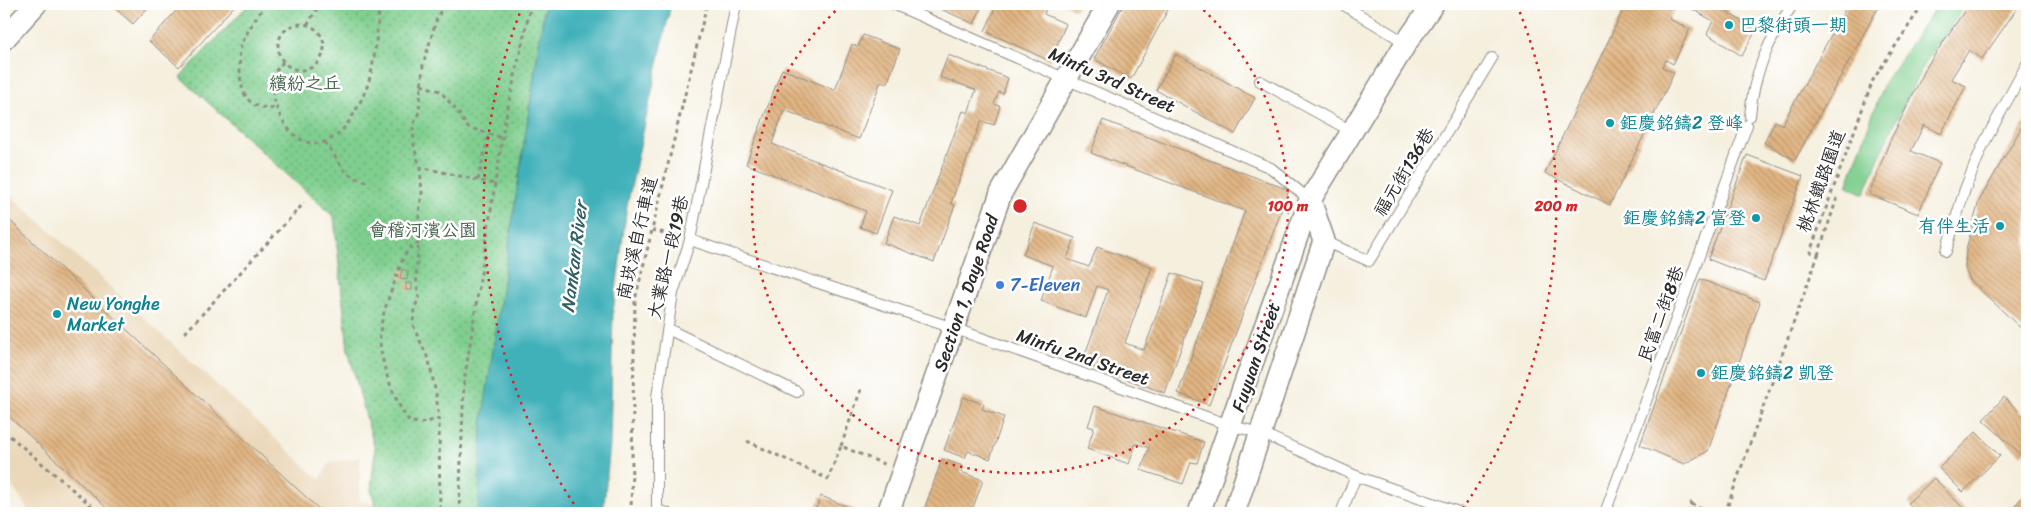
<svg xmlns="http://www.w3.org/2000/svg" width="2031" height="517" font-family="Sriracha,'LXGW WenKai TC',sans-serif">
<defs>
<pattern id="park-dots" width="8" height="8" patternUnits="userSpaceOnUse" patternTransform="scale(1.25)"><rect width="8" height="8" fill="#80cf8f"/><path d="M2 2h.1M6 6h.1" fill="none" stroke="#69a875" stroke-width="1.8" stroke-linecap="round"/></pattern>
<pattern id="building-back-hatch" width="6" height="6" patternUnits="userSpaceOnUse" patternTransform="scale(1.25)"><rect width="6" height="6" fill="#e1b582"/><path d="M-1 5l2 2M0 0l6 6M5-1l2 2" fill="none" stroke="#b7936b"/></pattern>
</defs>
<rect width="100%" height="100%" fill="#fff"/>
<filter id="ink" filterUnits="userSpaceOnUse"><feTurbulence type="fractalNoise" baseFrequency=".02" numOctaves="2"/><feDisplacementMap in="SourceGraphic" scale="10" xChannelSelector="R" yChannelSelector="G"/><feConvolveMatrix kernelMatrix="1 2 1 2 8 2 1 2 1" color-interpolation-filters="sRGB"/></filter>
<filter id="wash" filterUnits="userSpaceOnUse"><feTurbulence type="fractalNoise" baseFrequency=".0096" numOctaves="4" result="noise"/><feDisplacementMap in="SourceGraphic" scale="20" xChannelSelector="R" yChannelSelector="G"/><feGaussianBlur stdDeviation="1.12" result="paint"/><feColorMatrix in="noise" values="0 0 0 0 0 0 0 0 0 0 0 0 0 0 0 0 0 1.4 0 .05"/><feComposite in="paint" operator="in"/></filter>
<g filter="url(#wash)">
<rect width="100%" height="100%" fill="#f5efde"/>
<path fill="#ebd8ba" d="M4 189 320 480 329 463 360 457V501L377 505 378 513H30L4 474Z"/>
<path fill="#80cf8f" stroke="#567d5d" d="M1938 4H1966L1923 66 1887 139 1864 194 1847 186 1884 83Z"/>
<path fill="url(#park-dots)" stroke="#567d5d" d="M249 4H545L500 304 478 513H378L371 490 375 450 348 350 334 217 180 77Z"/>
<path fill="#40b0b9" stroke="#366e72" d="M545 4H671L627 206 613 312 610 445 603 513H478L482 423Z"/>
<g id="blocks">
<g fill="url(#building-back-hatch)">
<path d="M110 4H151L133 24Z"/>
<path d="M182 4H236L179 67 149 41Z"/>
<path d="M943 4H983L974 24 941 9Z"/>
<path d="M997 4H1048L1044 14 1066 24 1050 61 985 31Z"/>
<path d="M1064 4H1079L1075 10Z"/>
<path d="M1124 4H1171L1131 79 1094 59Z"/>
<path d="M1626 4H1676L1669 19 1690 29 1673 64 1666 60 1662 67 1674 73 1610 205 1545 173Z"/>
<path d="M1690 4H1732L1727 12 1756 30 1742 56 1707 34 1713 21 1689 7Z"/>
<path d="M1848 4H1880L1795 160 1764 143 1775 121 1782 125Z"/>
<path d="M1969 4H2020L1982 59 1969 50 1951 79 1966 86 1941 134 1924 125 1911 151 1940 163 1918 214 1869 194 1889 143 1927 66Z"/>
<path d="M863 35 900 49 887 84 881 81 859 139 784 110 772 144 892 190 876 233 860 227 866 211 746 164 782 69 835 90 852 44 858 47Z"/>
<path d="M1176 54 1255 98 1235 134 1156 90Z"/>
<path d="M948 55 1008 78 1003 94 999 92 994 104 1000 106 994 125 981 121 951 203 955 205 934 262 884 243 894 216 920 226 963 111 968 113 976 90 940 77Z"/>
<path d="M2027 118V334L1971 281 1965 269 1966 250 1979 201Z"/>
<path d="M1103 120 1289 190 1209 405 1178 393 1245 211 1091 153Z"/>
<path d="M1747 155 1803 176 1764 281 1708 259Z"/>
<path d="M4 215 217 414 323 513H112L4 412Z"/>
<path d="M1035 223 1075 238 1067 259 1089 267 1097 247 1152 267 1125 343 1144 350 1172 273 1204 284 1165 393 1082 363 1108 290 1097 286 1086 318 1041 301 1053 266 1023 255Z"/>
<path d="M402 269 408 271 407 280 400 279Z"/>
<path d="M1700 279 1760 302 1708 451 1684 464 1640 445Z"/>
<rect x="406" y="283" width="6" height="7"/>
<path d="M963 397 984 404 982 409 1004 417 990 459 968 451 965 458 944 450Z"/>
<path d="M2004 397 2027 419V449L2022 455 1983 420Z"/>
<path d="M1095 406 1204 442 1197 463 1191 462 1183 484 1141 470 1149 448 1136 443 1129 464 1087 449 1094 428 1088 426Z"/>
<path d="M1976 432 2000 456 1963 492 1939 468Z"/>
<path d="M942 459 963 466 961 472 983 480 971 513H923Z"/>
<path d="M1934 478 1968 513H1918L1908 503Z"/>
<path d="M2027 491V513H2009Z"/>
<path d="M821 496 863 513H814Z"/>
</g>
</g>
</g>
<g filter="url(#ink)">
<use href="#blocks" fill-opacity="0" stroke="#908d84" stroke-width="1"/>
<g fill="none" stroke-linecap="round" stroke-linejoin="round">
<defs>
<g id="service">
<path d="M893 4 1271 168 1310 200"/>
<path d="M1342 4 1406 43"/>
<path d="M1260 81 1351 131"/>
<path d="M1750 116C1753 74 1769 39 1793 4"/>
<path d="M690 240 953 328 1232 426 1261 433 1356 476 1461 513"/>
<path d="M1324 241 1369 261 1492 58"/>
<path d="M1946 251 1965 189 1983 145 2027 64"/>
<path d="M668 329 797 392"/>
<path d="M667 513 657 510V397L673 293 690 240 736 4"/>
<path d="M1341 513 1356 476"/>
<path d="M1605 513 1747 125"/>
</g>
<g id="minor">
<path d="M4 39 36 4"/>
<path d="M888 513 1001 193 1109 4"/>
<path d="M1199 513 1310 200 1406 43 1433 4"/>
<path d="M1234 513 1324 241 1310 200"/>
</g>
</defs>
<use href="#service" stroke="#908d84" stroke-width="12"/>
<use href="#minor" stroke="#908d84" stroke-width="24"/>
<g stroke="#908d84" stroke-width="3" stroke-dasharray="4 4" stroke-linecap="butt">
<path d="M266 4C256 18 244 34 240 51 239 57 240 65 240 71 241 96 249 110 276 108"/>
<path d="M444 4 437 18 423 65 419 112 413 125 414 147 420 167 495 184"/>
<circle cx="301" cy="47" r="23"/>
<path d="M307 25 320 4"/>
<path d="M283 62C280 66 276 70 274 74 266 105 295 159 331 139 345 132 358 108 364 94 376 68 376 32 380 4"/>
<path d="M421 85 440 91 458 112 467 127 502 138"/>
<path d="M325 142 346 173 366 182"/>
<path d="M420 167 422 193 419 213V236L416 276 419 298 414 309 413 325 429 361 436 394 439 419 440 513"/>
<path d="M478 180 489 133"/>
<path d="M652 230 677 236"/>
<path d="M419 244H413C404 253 399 268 395 281 389 297 382 314 380 332 378 358 394 402 410 422L421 423 439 419"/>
<path d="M1818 255 1838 195"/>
<path d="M185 333 304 203"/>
<path d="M4 431 100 513"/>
<path d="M747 441 828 479 841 446 886 465"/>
<path d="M841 446 861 389"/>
<path d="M1691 504 1716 513"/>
<path d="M459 513 464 382 505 120 531 4"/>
<path d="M631 513 635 300 707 4"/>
<path d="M1688 513 1693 498"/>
<path d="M1725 513 1818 255 1810 252 1873 80 1923 4"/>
</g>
<use href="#service" stroke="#fff" stroke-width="10"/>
<use href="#minor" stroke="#fff" stroke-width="21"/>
</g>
</g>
<g fill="none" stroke="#d62828" stroke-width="2.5" stroke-dasharray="2.5 5">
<path d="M1198 5A268 268 0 1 1 842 5"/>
<path d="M578 510A536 536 0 0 1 523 5M1517 5A536 536 0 0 1 1462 510"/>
</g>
<g fill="#0f9aa8" stroke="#fff" stroke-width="2">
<circle cx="1729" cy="25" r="5"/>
<circle cx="1610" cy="123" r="5"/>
<circle cx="1756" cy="218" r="5"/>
<circle cx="2000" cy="226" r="5"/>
<circle cx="57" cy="314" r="5"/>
<circle cx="1701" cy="373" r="5"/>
</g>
<circle fill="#3f7fe0" stroke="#fff" stroke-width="2" cx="1000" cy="285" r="5"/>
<g text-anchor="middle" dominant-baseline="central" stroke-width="5" stroke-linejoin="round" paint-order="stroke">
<g font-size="18" fill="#0d838f" stroke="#fff" text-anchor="start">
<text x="1739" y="25">巴黎街頭一期</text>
<text x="1620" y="123">鉅慶銘鑄2 登峰</text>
<text x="1746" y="218" text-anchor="end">鉅慶銘鑄2 富登</text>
<text x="1990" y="226" text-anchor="end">有伴生活</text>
<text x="67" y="304">New Yonghe<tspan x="67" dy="21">Market</tspan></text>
<text x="1711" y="373">鉅慶銘鑄2 凱登</text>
</g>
<g font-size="18" fill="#2b2b2b" stroke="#fff">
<text transform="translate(1112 80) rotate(24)">Minfu 3rd Street</text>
<text transform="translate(1404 172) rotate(-59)">福元街136巷</text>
<text transform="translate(1821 181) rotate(-70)">桃林鐵路園道</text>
<text transform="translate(637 238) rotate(-77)">南崁溪自行車道</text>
<text transform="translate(668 257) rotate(-77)">大業路一段19巷</text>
<text transform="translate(966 293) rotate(-71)">Section 1, Daye Road</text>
<text transform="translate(1661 314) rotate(-70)">民富二街8巷</text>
<text transform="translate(1083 357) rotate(19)">Minfu 2nd Street</text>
<text transform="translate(1256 357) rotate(-71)">Fuyuan Street</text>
</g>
<g font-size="18" fill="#49644e" stroke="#fff">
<text x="305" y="83">繽紛之丘</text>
<text x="423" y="230">會稽河濱公園</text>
</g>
<g font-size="18" fill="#366cbe" stroke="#fff" text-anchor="start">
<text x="1010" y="285">7-Eleven</text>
</g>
<g font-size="19" font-style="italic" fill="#336064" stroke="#fff">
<text transform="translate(574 257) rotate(-83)">Nankan River</text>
</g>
</g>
<circle cx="1020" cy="206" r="8" fill="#d62828" stroke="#fff" stroke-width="2.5"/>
<g font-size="15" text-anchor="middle" font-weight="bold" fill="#d62828" stroke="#fff" stroke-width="5" stroke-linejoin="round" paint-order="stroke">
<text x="1288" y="211">100 m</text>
<text x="1556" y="211">200 m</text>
</g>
<rect width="2031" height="517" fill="none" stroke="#fff" stroke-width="20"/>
</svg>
